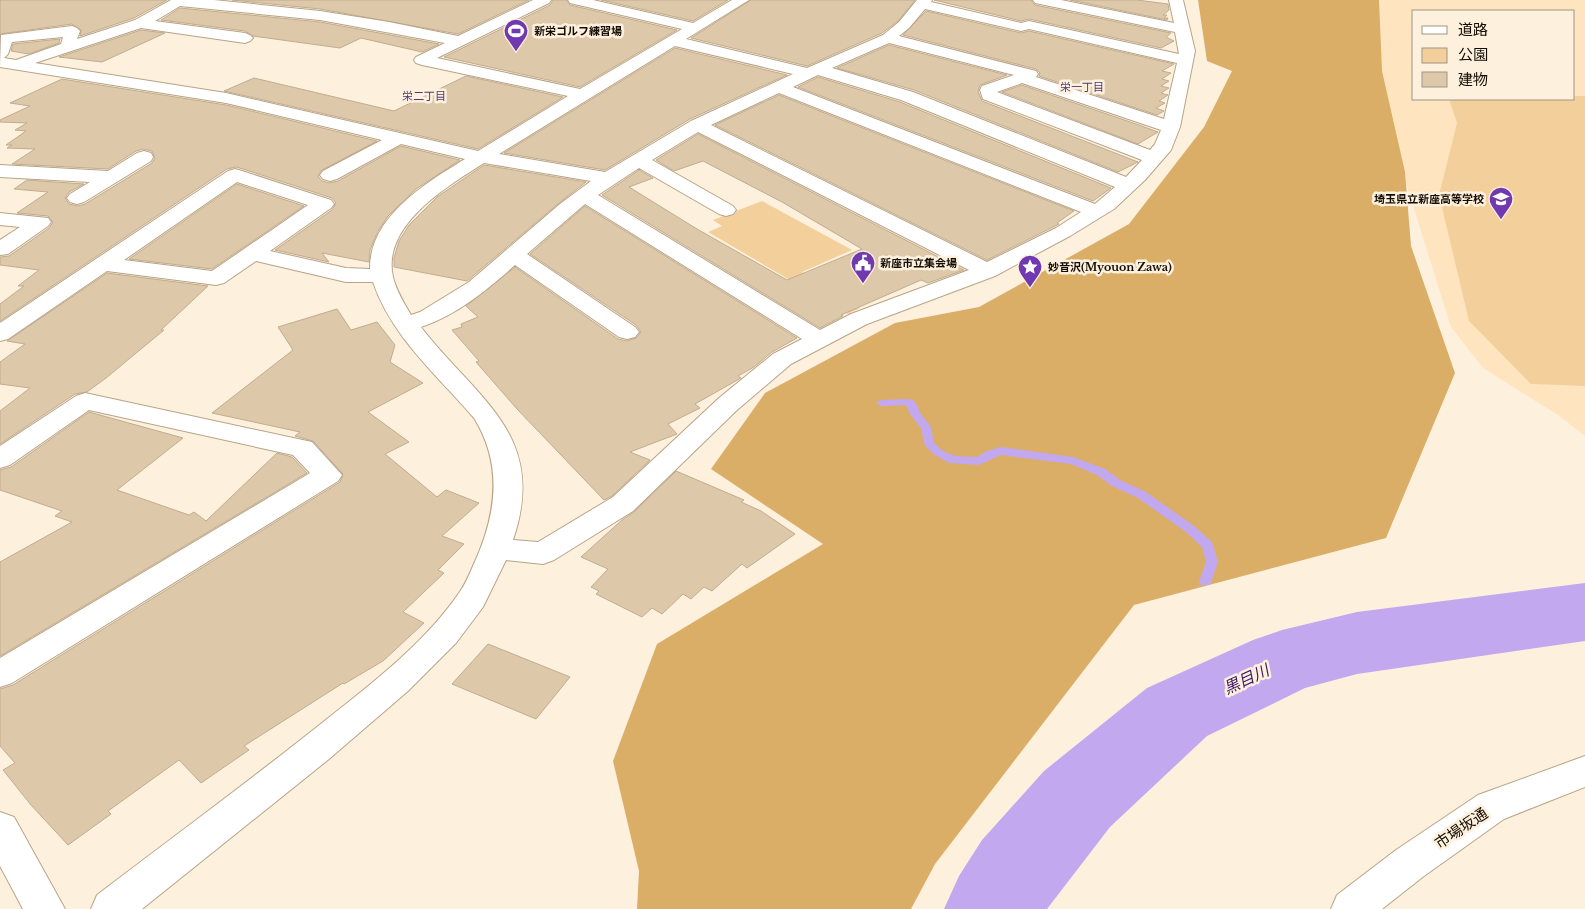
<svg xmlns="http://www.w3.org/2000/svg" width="1585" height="909" font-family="'Libre Baskerville','Noto Sans JP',serif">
<rect width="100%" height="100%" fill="#fdf0dd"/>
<path fill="#ffe5bf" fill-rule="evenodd" d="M1368 0H1585V436L1558 415 1483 368 1451 327 1384 113ZM1414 11H1574V99H1414Z"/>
<g fill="#f3d09b">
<path d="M1574 96H1585V386L1531 384 1469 321 1439 195 1457 123 1449 99H1574Z"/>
<path d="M762 201 852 250 802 272 860 308 848 314 708 232 722 226 713 220Z"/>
</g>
<path fill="#dbae68" d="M1198 0H1379L1382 71 1405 172 1411 246 1455 373 1386 538 1134 605 935 864 911 909H637L639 871 613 761 657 644 823 544 711 469 765 393 895 323 979 307 1129 224 1204 127 1232 71 1207 61Z"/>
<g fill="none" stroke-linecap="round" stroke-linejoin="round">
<g fill="#c2a8ef" fill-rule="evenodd">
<path d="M909 399 913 400 917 405 920 413 931 427 934 443 943 451 955 456 977 457 987 451 1001 447 1073 457 1105 469 1120 480 1146 492 1194 526 1212 542 1218 562 1210 585H1200L1199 582 1206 562 1202 547 1186 532 1138 498 1112 486 1097 475 1071 464 1001 455 979 465 949 463 935 455 925 446 921 428 910 414 906 405 881 406 876 403 881 400Z"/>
<path d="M1266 640C1275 643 1284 654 1289 662L1287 666C1276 669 1264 654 1259 645L1261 641Z"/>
</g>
<path fill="#c2a8ef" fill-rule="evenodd" d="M1585 583V641L1357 674 1305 688 1207 736 1110 827 1047 909H944L959 876 982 840 1044 771 1147 688 1253 640 1282 630 1357 612Z"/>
</g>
<g fill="#ddc8aa" stroke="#c1ac8f">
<path d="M0 0H167L134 18 80 36 81 30 72 24 0 34Z"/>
<path d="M232 0H529L458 34 320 9Z"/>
<path d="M553 0H566L570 5 677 30 580 87 444 57 550 5Z"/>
<path d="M601 0H728L693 21Z"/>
<path d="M751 0H915L898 21 882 33 807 66 691 38Z"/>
<path d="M934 0H1031L1035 5 1171 33 1166 37 1174 41 1161 48 1029 19 1021 21Z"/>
<path d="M1070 0H1137L1168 4 1169 10 1163 15H1167L1164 18H1168L1167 20Z"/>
<path d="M180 8 320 22 439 44 422 52 361 38 340 48 253 36 245 31 161 20Z"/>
<path d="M926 11 1021 33 1029 31 1174 64 1162 71 1171 73 1162 79 1169 81 1161 86 1169 88 1161 93 1168 95 1159 101 1165 103 1156 108 1164 111 1157 115 1039 76 1040 73 1036 69 903 35Z"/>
<path d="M141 30 165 33 102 62 59 57Z"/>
<path d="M60 39 59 43 29 54 11 51 13 44Z"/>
<path d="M889 45 1007 75 980 85 978 91 982 101 1138 162 1118 172 914 90 837 68Z"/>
<path d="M675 48 787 75 690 119 605 170 504 153Z"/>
<path d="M466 76 563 97 478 149 224 91 254 78 394 111Z"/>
<path d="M818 77 900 102 1111 188 1093 201 798 87Z"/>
<path d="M62 79 226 105 377 141 322 170 318 176 322 181 329 183 338 181 401 146 460 160 416 189 388 216 377 233 370 250 369 262 322 253 329 262 275 250 332 210 336 203 332 198 243 169 236 167 227 169 0 321V304L24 286H18L39 270 0 265V257L9 256 49 228 53 222 48 216 17 213 48 192 14 189 27 180 84 184 69 192 65 198 69 204 78 206 85 204 152 163 155 158 152 151 143 149 136 151 108 169 12 164 35 149 7 148 12 145H6L26 131 15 130 27 123 0 122V120L30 106 10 103Z"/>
<path d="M1022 85 1139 125 1158 132 1138 144 1002 92Z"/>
<path d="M779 95 1074 211 1057 223 1059 224 987 260 715 125Z"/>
<path d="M698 134 964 270 928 283 921 280 841 315 843 316 820 328 602 195 639 170 653 178 629 187 697 229 787 280 862 249 782 202 703 161 674 171 656 160Z"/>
<path d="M484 165 586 182 559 203 467 281 394 267V258L399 241 409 225 437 197Z"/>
<path d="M237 184 304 206 212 269 129 259Z"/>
<path d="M585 206 797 338 772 352 754 367 738 376 741 378 695 404 700 408 668 424 677 434 630 452 650 460 612 496 604 500 517 409 476 362 479 361 452 330 462 327 461 324 478 317 466 306 515 267 618 339 627 341 636 338 641 332 636 325 530 254Z"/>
<path d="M107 273 208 286 161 330H164L106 378 87 392 75 394 0 444V411L30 388 0 384V362L25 344 7 341Z"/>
<path d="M337 309 351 330 377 322 395 345 390 362 423 383 368 412 409 442 385 454 437 497 446 490 479 503 442 536 464 544 438 570 444 573 403 612 424 623 383 661 344 684 343 683 244 746 249 750 201 783 179 760 108 811 111 814 68 845 31 805 3 770 15 763 0 746V689L13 685 340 482 343 474 313 441 295 436 300 432 212 413 293 350 278 327Z"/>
<path d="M89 412 183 438 117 490 189 515 194 512 206 521 277 453 292 457 307 473 0 656V562L72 522 55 516 62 511 0 490V470L11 467Z"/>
<path d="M676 471 744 500 741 502 761 511 795 534 747 568 742 564 712 591 704 587 691 599 683 594 662 614 652 608 642 617 596 594 599 591 591 587 608 569 581 557 622 520 634 512Z"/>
<path d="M488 644 570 677 536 719 452 684Z"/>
</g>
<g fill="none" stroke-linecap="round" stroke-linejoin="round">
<defs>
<g id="minor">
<path d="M171 0H214L320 11 389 22 458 36 533 0H551L549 3 437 58 580 89 682 29 570 3 568 0H593L693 23 732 0H749L686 39 807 68 883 35 899 22 917 0H932L931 2 1021 23 1029 21 1179 54 1175 32 1040 4 1035 3 1033 0H1061L1174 23 1169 0H1183L1195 51 1180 127 1171 150 1145 180 1114 209 1070 236 995 276 867 324 791 364 737 410 633 511 554 560 543 564 506 560 483 607 456 643 408 691 329 759 142 909H91L97 895C172 838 248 782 322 723 370 685 424 644 459 593 465 585 469 575 473 566 496 517 504 466 474 418 437 375 391 336 373 282H346L256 261 224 283 216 285 107 271 8 339 0 341V323L228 171 235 169 242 171 331 200 334 204 331 208 270 251 346 268 370 269C369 217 426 183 465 159L401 144 337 179 330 181 323 179 320 175 323 171 382 140 226 103 0 67 1 35 72 26 77 28 80 31 77 39 135 20ZM180 6 320 20 445 43 416 57 414 60 416 63 422 65 568 96 478 151 226 93 35 63 141 28 245 43 250 41 253 38 250 35 245 33 155 21ZM925 9 1021 31 1029 29 1177 63 1164 119 1036 77 1038 74 1036 71 899 36 909 28ZM63 37 61 44 16 60 4 58 8 54 12 42ZM889 43 1014 75 982 86 980 90 983 99 1142 160 1126 177 913 92 832 68ZM675 46 793 74 691 121 605 172 499 154ZM818 75 901 100 1115 187 1095 204 793 87ZM1022 83 1161 130 1155 144 1150 150 997 92ZM779 93 1081 212 1056 228 987 262 711 125ZM698 132 969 270 851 314 820 330 598 195 639 168 719 214 726 216 733 214 736 210 733 206 652 160ZM484 163 591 181 560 204 469 282 420 312 411 315C404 303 396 290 393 277 381 225 448 186 484 163ZM237 182 308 205 212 271 124 260ZM585 204 802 339 773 354 719 398 613 497 538 542 513 540C549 434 476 399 421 327 457 315 487 290 515 265L619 337 627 339 635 337 639 332 635 327 527 254Z"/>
<path d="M144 151 151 153 153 157 151 161 84 202 77 204 70 202 67 198 70 194 90 182 0 177V165L108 171 137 153Z"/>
<path d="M0 213 48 218 51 222 48 226 8 254 0 255V240L20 227 0 225Z"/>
<path d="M85 393 312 442 342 475 338 481 12 683 0 687V658L310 473 293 455 89 410 10 465 0 468V446L76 396Z"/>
<path d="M1585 756V787L1504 819 1424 876 1382 909H1331L1337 895 1396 850 1478 795Z"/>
<path d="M0 812 14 817 65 909H23L0 866Z"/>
</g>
</defs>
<use href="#minor" stroke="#b8a486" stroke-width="2"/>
<use href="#minor" fill="#fff" fill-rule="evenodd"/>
</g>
<defs>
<symbol id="stadium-pin" viewBox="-11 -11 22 30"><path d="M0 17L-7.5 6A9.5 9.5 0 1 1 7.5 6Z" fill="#7039b0" stroke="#fdf0dd"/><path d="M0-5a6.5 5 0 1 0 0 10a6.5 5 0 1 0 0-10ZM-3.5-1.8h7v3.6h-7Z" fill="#fff"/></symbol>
<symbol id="school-pin" viewBox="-11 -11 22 30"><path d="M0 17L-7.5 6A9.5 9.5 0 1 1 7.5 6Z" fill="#7039b0" stroke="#fdf0dd"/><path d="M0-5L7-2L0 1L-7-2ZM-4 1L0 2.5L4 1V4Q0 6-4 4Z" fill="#fff"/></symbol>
<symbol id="civic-pin" viewBox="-11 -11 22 30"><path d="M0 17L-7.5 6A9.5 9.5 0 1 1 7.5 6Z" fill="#7039b0" stroke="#fdf0dd"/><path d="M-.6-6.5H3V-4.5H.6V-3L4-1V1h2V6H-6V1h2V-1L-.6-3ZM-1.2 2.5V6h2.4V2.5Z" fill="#fff"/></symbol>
<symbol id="sight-pin" viewBox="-11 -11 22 30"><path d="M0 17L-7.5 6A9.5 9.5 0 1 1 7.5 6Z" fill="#7039b0" stroke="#fdf0dd"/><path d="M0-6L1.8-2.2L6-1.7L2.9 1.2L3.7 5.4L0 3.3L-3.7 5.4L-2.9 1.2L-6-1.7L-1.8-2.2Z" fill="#fff"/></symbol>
</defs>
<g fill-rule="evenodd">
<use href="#stadium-pin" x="502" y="17" width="28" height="38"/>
<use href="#school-pin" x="1487" y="185" width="28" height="38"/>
<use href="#civic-pin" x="849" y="249" width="28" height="38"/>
<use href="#sight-pin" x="1016" y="253" width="28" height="38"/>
</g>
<g text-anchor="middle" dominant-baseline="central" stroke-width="5" stroke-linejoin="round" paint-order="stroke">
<g font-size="11" font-weight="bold" fill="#140d04" stroke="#fdf0dd" text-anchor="start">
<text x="534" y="31">新栄ゴルフ練習場</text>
<text x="1484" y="199" text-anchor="end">埼玉県立新座高等学校</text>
<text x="880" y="263">新座市立集会場</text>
<text x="1048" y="267">妙音沢(Myouon Zawa)</text>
</g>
<g font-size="11" fill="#503773" stroke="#fdf0dd">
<text x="1082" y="87">栄一丁目</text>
<text x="424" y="96">栄二丁目</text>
</g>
<g font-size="15" fill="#140d04" stroke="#fdf0dd">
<text transform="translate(1461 828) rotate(-34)">市場坂通</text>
</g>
<g font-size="16" font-style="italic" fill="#3d1566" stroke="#fdf0dd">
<text transform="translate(1246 679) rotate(-25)">黒目川</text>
</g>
</g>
<rect x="1412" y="10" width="162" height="90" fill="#fdf0dd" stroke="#a09586"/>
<rect x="1422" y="26" width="25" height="8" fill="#ffffff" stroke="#a09586"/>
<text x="1458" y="35" font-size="15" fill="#140d04">道路</text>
<rect x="1422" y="48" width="25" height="15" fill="#f3d09b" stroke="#a09586"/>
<text x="1458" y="60" font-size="15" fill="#140d04">公園</text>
<rect x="1422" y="72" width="25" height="15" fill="#ddc8aa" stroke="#a09586"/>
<text x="1458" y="85" font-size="15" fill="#140d04">建物</text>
</svg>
